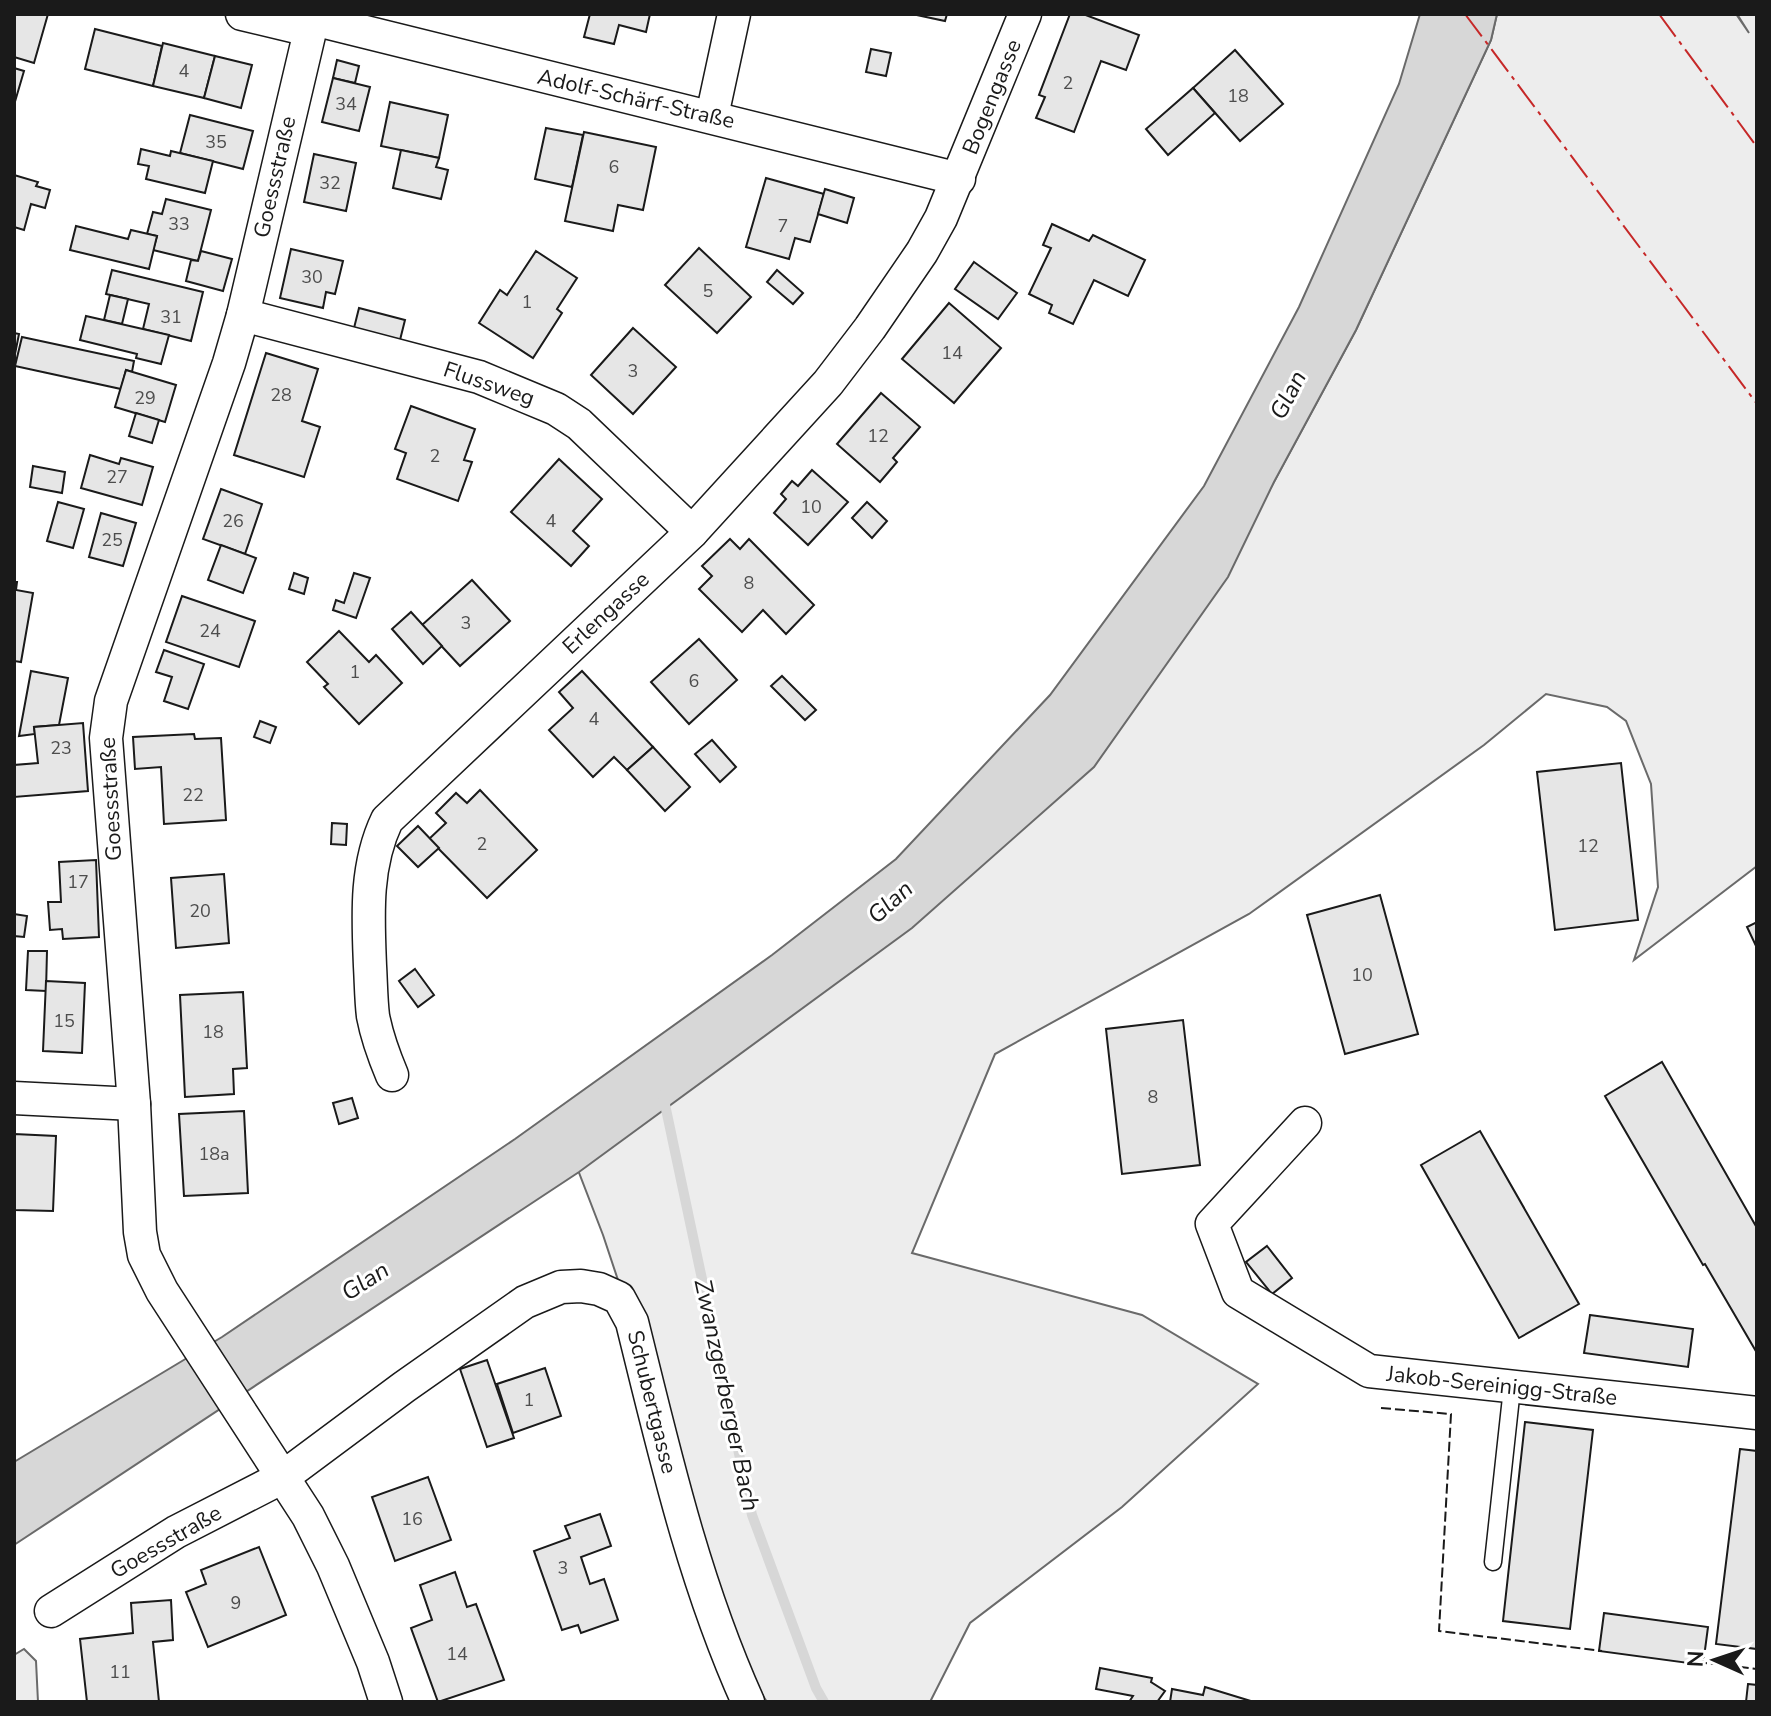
<svg xmlns="http://www.w3.org/2000/svg" width="1771" height="1716" font-family="'Nunito Sans',sans-serif">
<rect width="100%" height="100%" fill="#fff"/>
<g fill="#ededed" stroke="#6a6a6a" stroke-width="2">
<path d="M1497 14H1736L1749 33 1737 14H1757V866L1634 960 1658 887 1651 784 1626 721 1607 707 1546 694 1484 745 1249 914 995 1054 912 1253 1142 1315 1258 1384 1122 1507 970 1623 930 1702H767L749 1674 603 1235 573 1157 785 996 1256 515 1356 330 1491 40Z"/>
<path d="M24 1649 36 1661 38 1702H14V1655Z"/>
</g>
<path fill="#d7d7d7" stroke="#6a6a6a" stroke-width="2" d="M1420 14H1497L1491 40 1356 330 1274 482 1228 577 1094 767 912 928 579 1172 14 1545V1462L222 1337 515 1139 772 955 896 859 1050 695 1204 486 1299 307 1399 84Z"/>
<g fill="none" stroke-linecap="round" stroke-linejoin="round">
<path stroke="#d7d7d7" stroke-width="10" d="M663 1095 752 1515 816 1688 824 1702"/>
</g>
<g fill="#e6e6e6" stroke="#1a1a1a" stroke-width="2">
<path d="M14 14H48L34 63 14 57Z"/>
<path d="M590 14H650L646 32 619 25 614 44 584 37Z"/>
<path d="M912 14H947L945 21Z"/>
<path d="M1070 14H1083L1139 35 1126 70 1101 61 1074 132 1036 118 1045 97 1039 95Z"/>
<path d="M95 29 162 46 153 86 85 69Z"/>
<path d="M163 43 215 56 204 98 153 86Z"/>
<path d="M871 49 891 53 886 76 866 72Z"/>
<path d="M1235 50 1283 104 1240 141 1193 88Z"/>
<path d="M215 56 252 65 241 108 204 98Z"/>
<path d="M337 60 359 66 355 83 333 78Z"/>
<path d="M14 68 24 71 14 105Z"/>
<path d="M333 78 370 87 359 131 322 122Z"/>
<path d="M1193 88 1215 113 1168 155 1146 129Z"/>
<path d="M390 102 448 115 439 158 381 146Z"/>
<path d="M190 115 253 131 243 169 180 153Z"/>
<path d="M546 128 583 135 572 187 535 179Z"/>
<path d="M584 132 656 147 643 210 618 205 613 231 565 221Z"/>
<path d="M141 149 170 156 171 151 213 161 205 193 146 179 149 166 138 164Z"/>
<path d="M401 150 439 158 436 167 448 170 441 199 393 188Z"/>
<path d="M314 154 356 163 346 211 304 202Z"/>
<path d="M14 175 38 182 36 186 50 190 45 208 31 204 24 230 14 227Z"/>
<path d="M766 178 824 194 810 242 795 238 789 259 746 247Z"/>
<path d="M825 189 854 198 847 223 818 214Z"/>
<path d="M166 199 211 210 198 261 153 250 157 236 147 234 153 212 162 214Z"/>
<path d="M1052 224 1089 241 1093 235 1145 260 1128 296 1094 280 1073 324 1049 313 1052 305 1029 294 1051 248 1043 245Z"/>
<path d="M76 226 128 239 131 230 157 236 149 269 70 250Z"/>
<path d="M699 248 751 297 717 333 665 285Z"/>
<path d="M291 249 343 261 335 294 326 292 323 308 280 298Z"/>
<path d="M201 251 232 259 223 291 186 281 191 260 198 261Z"/>
<path d="M536 251 577 278 557 309 562 313 533 358 479 323 500 290 507 295Z"/>
<path d="M974 262 1017 293 998 319 955 289Z"/>
<path d="M112 270 203 292 191 341 143 329 149 304 106 294Z"/>
<path d="M777 270 803 293 793 304 767 282Z"/>
<path d="M110 295 128 299 122 324 104 320Z"/>
<path d="M949 303 1001 348 954 403 902 359Z"/>
<path d="M359 308 405 320 400 340 354 328Z"/>
<path d="M86 316 169 335 161 364 136 358 137 354 80 340Z"/>
<path d="M633 328 676 367 633 414 591 375Z"/>
<path d="M14 333 19 334 14 359Z"/>
<path d="M22 337 134 361 132 372 126 370 121 389 15 366Z"/>
<path d="M266 353 318 369 302 421 320 427 304 477 234 455Z"/>
<path d="M126 370 176 385 165 422 115 407Z"/>
<path d="M881 393 920 427 893 458 897 462 880 482 837 444Z"/>
<path d="M411 406 475 429 464 460 472 462 458 501 397 479 406 453 395 449Z"/>
<path d="M136 413 159 420 152 443 129 436Z"/>
<path d="M90 455 119 464 121 458 153 467 142 505 81 488Z"/>
<path d="M559 459 602 499 573 531 589 546 571 566 511 512Z"/>
<path d="M33 466 65 472 62 493 30 487Z"/>
<path d="M812 470 848 502 808 545 774 513 786 499 781 494 792 481 798 486Z"/>
<path d="M221 489 262 504 245 554 203 539Z"/>
<path d="M58 502 84 509 73 548 47 541Z"/>
<path d="M867 502 887 521 872 538 852 518Z"/>
<path d="M101 513 136 523 123 566 89 557Z"/>
<path d="M730 539 740 549 749 539 814 605 786 634 763 610 742 632 699 589 712 576 702 566Z"/>
<path d="M221 545 256 558 243 593 208 580Z"/>
<path d="M294 573 308 578 304 594 289 589Z"/>
<path d="M354 573 370 578 356 618 333 610 336 600 344 603Z"/>
<path d="M472 580 510 621 460 666 422 625Z"/>
<path d="M14 582H17L16 590 33 593 21 662 14 661Z"/>
<path d="M182 596 255 621 239 667 166 642Z"/>
<path d="M411 612 442 646 423 664 392 629Z"/>
<path d="M339 631 369 662 376 655 402 683 359 724 324 687 328 684 307 662Z"/>
<path d="M699 639 737 680 689 724 651 682Z"/>
<path d="M164 650 204 664 188 709 164 701 172 677 156 672Z"/>
<path d="M31 671 68 678 59 725 34 727 35 734 19 736Z"/>
<path d="M582 671 653 747 627 770 614 757 593 777 549 730 573 708 559 692Z"/>
<path d="M782 676 816 710 805 720 771 686Z"/>
<path d="M260 721 276 727 270 743 254 737Z"/>
<path d="M83 723 88 791 14 797V765L38 763 34 727Z"/>
<path d="M194 734 195 739 221 738 226 820 164 824 161 767 135 769 133 737Z"/>
<path d="M712 740 736 767 720 782 695 754Z"/>
<path d="M653 747 690 787 665 811 627 770Z"/>
<path d="M1621 763 1638 920 1555 930 1537 772Z"/>
<path d="M480 790 537 850 487 898 429 839 446 823 436 813 456 793 467 803Z"/>
<path d="M332 823 347 824 346 845 331 844Z"/>
<path d="M418 826 439 848 418 867 397 846Z"/>
<path d="M96 860 99 937 63 939 62 929 50 930 48 902H61L59 862Z"/>
<path d="M224 874 229 943 176 948 171 878Z"/>
<path d="M1380 895 1418 1034 1345 1054 1307 915Z"/>
<path d="M14 914 27 916 24 937 14 936Z"/>
<path d="M1757 922V948L1747 927Z"/>
<path d="M28 951H47L46 991 26 990Z"/>
<path d="M415 969 434 995 418 1007 399 981Z"/>
<path d="M46 981 85 983 82 1053 43 1051Z"/>
<path d="M243 992 247 1068 233 1069 234 1094 185 1097 180 995Z"/>
<path d="M1183 1020 1200 1165 1122 1174 1106 1029Z"/>
<path d="M1662 1062 1757 1228V1353L1705 1264 1703 1265 1605 1096Z"/>
<path d="M352 1098 358 1118 339 1124 333 1103Z"/>
<path d="M244 1111 248 1193 184 1196 179 1114Z"/>
<path d="M1480 1131 1579 1304 1519 1338 1421 1165Z"/>
<path d="M14 1134 56 1136 53 1211 14 1210Z"/>
<path d="M1267 1246 1292 1278 1272 1294 1246 1262Z"/>
<path d="M1590 1315 1693 1329 1688 1367 1584 1353Z"/>
<path d="M487 1360 514 1438 487 1447 460 1369Z"/>
<path d="M545 1368 561 1416 513 1433 497 1384Z"/>
<path d="M1525 1422 1593 1430 1570 1629 1503 1621Z"/>
<path d="M1740 1449 1757 1451V1649L1716 1644Z"/>
<path d="M428 1477 451 1540 395 1561 372 1497Z"/>
<path d="M600 1514 611 1546 581 1557 590 1584 604 1579 618 1620 581 1633 578 1625 562 1630 534 1551 570 1538 565 1526Z"/>
<path d="M259 1547 286 1615 208 1647 186 1592 206 1584 201 1570Z"/>
<path d="M455 1572 467 1607 476 1604 504 1680 438 1702 411 1628 432 1620 420 1585Z"/>
<path d="M171 1600 173 1640 153 1642 159 1702H87L80 1639 133 1633 131 1603Z"/>
<path d="M1604 1613 1708 1627 1703 1665 1599 1651Z"/>
<path d="M1100 1668 1152 1678 1151 1682 1165 1691 1157 1702H1129L1133 1696 1096 1689Z"/>
<path d="M1748 1684 1757 1685V1702H1746Z"/>
<path d="M1205 1687 1254 1702H1170L1172 1689 1203 1695Z"/>
</g>
<g fill="none" stroke-linecap="round" stroke-linejoin="round">
<defs>
<path id="lane" d="M1493 1562 1512 1388"/>
<g id="street">
<path d="M242 14 309 30"/>
<path d="M314 14 243 315 229 363 111 701 106 738 134 1104 140 1232 144 1255 162 1291 308 1516 333 1566 373 1662 386 1702"/>
<path d="M313 19 959 179"/>
<path d="M712 116 734 14"/>
<path d="M243 315 479 377 556 409 579 424 692 532"/>
<path d="M392 1075C384 1056 377 1037 373 1016 371 1000 371 983 370 966 368 916 365 866 387 820L692 532 828 383 870 328 922 252 941 218 1025 14"/>
<path d="M14 1098 134 1104"/>
<path d="M1305 1123 1212 1224 1238 1292 1369 1371 1757 1413"/>
<path d="M51 1611 176 1532 283 1477 404 1387 525 1302 561 1287 581 1286 599 1289 619 1298 632 1322C664 1451 693 1580 748 1702"/>
</g>
</defs>
<use href="#lane" stroke="#1a1a1a" stroke-width="19"/>
<use href="#street" stroke="#1a1a1a" stroke-width="35"/>
<use href="#lane" stroke="#fff" stroke-width="16"/>
<use href="#street" stroke="#fff" stroke-width="32"/>
<g stroke="#1a1a1a" stroke-width="2" stroke-dasharray="10 4" stroke-linecap="butt">
<path d="M1381 1408 1451 1414 1439 1631 1602 1651"/>
<path d="M1697 1662 1757 1669"/>
</g>
<g stroke="#c62828" stroke-width="2" stroke-dasharray="28 6 4 6" stroke-linecap="butt">
<path d="M1465 14 1757 404"/>
<path d="M1659 14 1757 147"/>
</g>
</g>
<g text-anchor="middle" dominant-baseline="central" stroke-width="6" stroke-linejoin="round" paint-order="stroke">
<g font-size="18" fill="#4d4d4d">
<text x="184" y="71">4</text>
<text x="1068" y="83">2</text>
<text x="1238" y="96">18</text>
<text x="346" y="104">34</text>
<text x="216" y="142">35</text>
<text x="614" y="167">6</text>
<text x="330" y="183">32</text>
<text x="179" y="224">33</text>
<text x="783" y="226">7</text>
<text x="312" y="277">30</text>
<text x="708" y="291">5</text>
<text x="527" y="302">1</text>
<text x="171" y="317">31</text>
<text x="952" y="353">14</text>
<text x="633" y="371">3</text>
<text x="281" y="395">28</text>
<text x="145" y="398">29</text>
<text x="878" y="436">12</text>
<text x="435" y="456">2</text>
<text x="117" y="477">27</text>
<text x="811" y="507">10</text>
<text x="233" y="521">26</text>
<text x="551" y="521">4</text>
<text x="112" y="540">25</text>
<text x="749" y="583">8</text>
<text x="466" y="623">3</text>
<text x="210" y="631">24</text>
<text x="355" y="672">1</text>
<text x="694" y="681">6</text>
<text x="594" y="719">4</text>
<text x="61" y="748">23</text>
<text x="193" y="795">22</text>
<text x="482" y="844">2</text>
<text x="1588" y="846">12</text>
<text x="78" y="882">17</text>
<text x="200" y="911">20</text>
<text x="1362" y="975">10</text>
<text x="64" y="1021">15</text>
<text x="213" y="1032">18</text>
<text x="1153" y="1097">8</text>
<text x="214" y="1154">18a</text>
<text x="529" y="1400">1</text>
<text x="412" y="1519">16</text>
<text x="563" y="1568">3</text>
<text x="236" y="1603">9</text>
<text x="457" y="1654">14</text>
<text x="120" y="1672">11</text>
</g>
<g font-size="22" fill="#1a1a1a" stroke="#fff">
<text transform="translate(992 97) rotate(-68)">Bogengasse</text>
<text transform="translate(636 99) rotate(13)">Adolf-Schärf-Straße</text>
<text transform="translate(275 177) rotate(-77)">Goessstraße</text>
<text transform="translate(489 384) rotate(19)">Flussweg</text>
<text transform="translate(606 613) rotate(-43)">Erlengasse</text>
<text transform="translate(111 799) rotate(-93)">Goessstraße</text>
<text transform="translate(1502 1386) rotate(6)">Jakob-Sereinigg-Straße</text>
<text transform="translate(652 1402) rotate(76)">Schubertgasse</text>
<text transform="translate(166 1542) rotate(-30)">Goessstraße</text>
</g>
<g font-size="24" font-style="italic" fill="#1a1a1a" stroke="#fff">
<text transform="translate(1288 395) rotate(-63)">Glan</text>
<text transform="translate(890 902) rotate(-42)">Glan</text>
<text transform="translate(365 1281) rotate(-33)">Glan</text>
<text transform="translate(727 1395) rotate(78)">Zwanzgerberger Bach</text>
</g>
</g>
<rect width="1771" height="1716" fill="none" stroke="#1a1a1a" stroke-width="32"/>
<g transform="translate(1715 1660) rotate(273)" stroke="#ffffff" stroke-width="6" paint-order="stroke">
<path d="M0-6L14 30L0 20L-14 30Z" fill="#1a1a1a"/>
<text y="-12" font-size="22" font-weight="bold" text-anchor="middle" fill="#1a1a1a">N</text>
</g>
</svg>
